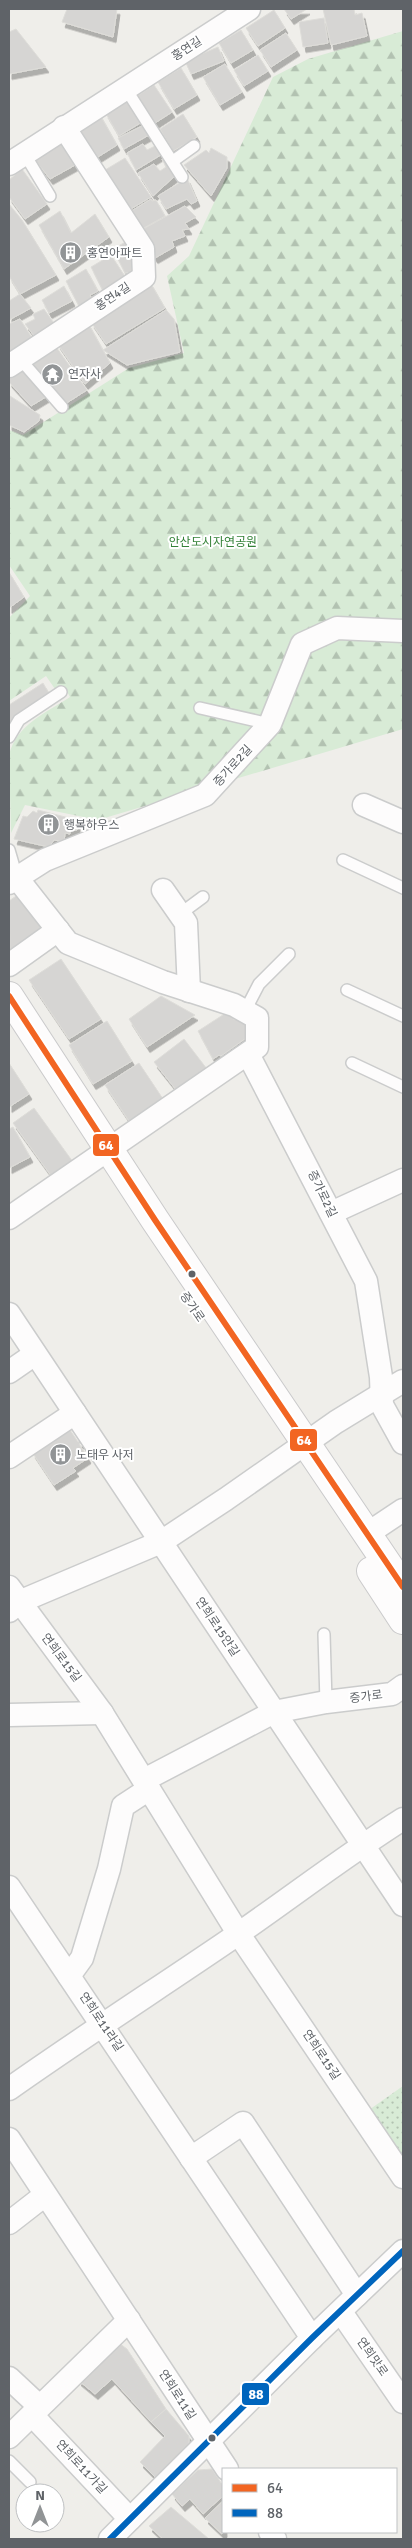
<svg xmlns="http://www.w3.org/2000/svg" width="412" height="2548" font-family="Signika,'Noto Sans KR',sans-serif">
<defs>
<pattern id="forest-firs" width="22" height="20" patternUnits="userSpaceOnUse" patternTransform="scale(1.25)"><rect width="22" height="20" fill="#d8ebd6"/><path d="M5 1l3.5 6h-7zM16 11l3.5 6h-7z" fill="#b2c2b1"/></pattern>
<pattern id="park-dots" width="8" height="8" patternUnits="userSpaceOnUse" patternTransform="scale(1.25)"><rect width="8" height="8" fill="#d8ebd6"/><path d="M2 2h.1M6 6h.1" fill="none" stroke="#b2c2b1" stroke-width="1.8" stroke-linecap="round"/></pattern>
<filter id="shadow"><feDropShadow dx="3" dy="5.5" stdDeviation="0" flood-color="#0004"/></filter>
</defs>
<rect width="100%" height="100%" fill="#efeeea"/>
<path fill="url(#forest-firs)" d="M403 31V729L98 820 25 805 11 833 9 755C17 724 46 713 70 697L64 686 55 689 46 676 9 701V618L30 596 9 565V430L23 435 129 368 184 353 167 276 189 256 273 77 308 59Z"/>
<path fill="url(#park-dots)" d="M403 2086V2168L366 2112Z"/>
<g fill="#d6d5d3" stroke="#deddd9" filter="url(#shadow)">
<path d="M67 9H117L113 37 62 22Z"/>
<path d="M284 9H307L291 19Z"/>
<path d="M323 9H354L355 15 362 13 367 36 331 45Z"/>
<path d="M274 10 285 28 258 46 246 28Z"/>
<path d="M324 18 328 43 303 47 299 22Z"/>
<path d="M16 29 46 67 9 74V32Z"/>
<path d="M241 30 253 50 231 63 219 43Z"/>
<path d="M286 33 297 50 271 67 260 50Z"/>
<path d="M218 47 224 61 191 74 185 61Z"/>
<path d="M258 55 268 71 244 86 234 70Z"/>
<path d="M225 64 242 92 220 105 203 77Z"/>
<path d="M181 68 197 95 174 109 158 82Z"/>
<path d="M154 85 172 112 152 125 134 98Z"/>
<path d="M128 99 142 122 119 136 105 112Z"/>
<path d="M99 113 117 145 93 160 73 130Z"/>
<path d="M183 114 197 137 173 151 160 129Z"/>
<path d="M144 125 149 135 124 149 118 138Z"/>
<path d="M62 138 77 164 50 179 33 157Z"/>
<path d="M143 144 147 150 159 144 164 153 136 170 127 153Z"/>
<path d="M211 148 227 157V168L211 196 184 165 206 150 209 153Z"/>
<path d="M168 157 177 174 153 196 138 173 154 164 160 171 166 167 162 159Z"/>
<path d="M125 158 151 197 124 213 100 173Z"/>
<path d="M22 169 47 204 25 219 9 197V180Z"/>
<path d="M187 178 197 201 191 204 187 199 166 209 158 196Z"/>
<path d="M151 199 152 201 156 200 165 216 135 233 125 215Z"/>
<path d="M9 204 22 220 56 275 20 294 9 276Z"/>
<path d="M185 206 196 217 185 223 189 229 182 230 185 236 172 241 174 247 155 258 136 233Z"/>
<path d="M60 211 71 233 95 214 109 237 64 269 39 225Z"/>
<path d="M129 240 137 254 133 259 131 272 125 273 113 249Z"/>
<path d="M111 255 128 281 105 295 91 267Z"/>
<path d="M86 269 98 291 90 295 93 302 80 308 66 281Z"/>
<path d="M150 282 165 308 106 344 91 322Z"/>
<path d="M64 286 72 301 49 313 42 300Z"/>
<path d="M20 294 31 308 9 320V301Z"/>
<path d="M44 309 58 329 38 341 25 324 35 319 33 314Z"/>
<path d="M166 310 174 319 180 352 127 365 103 350Z"/>
<path d="M20 319 34 341 14 355 9 349V324Z"/>
<path d="M88 323 110 363 85 384 57 343Z"/>
<path d="M54 344 87 390 65 404 28 361Z"/>
<path d="M21 367 34 385 37 381 49 395 31 406 9 382V375Z"/>
<path d="M10 396 40 415 39 421 24 432 9 425Z"/>
<path d="M9 572 24 597 9 608Z"/>
<path d="M43 683 50 695 9 724V705Z"/>
<path d="M38 810 77 820V830H70V834L65 833 64 842 54 840 49 847 14 839 23 816 27 817 33 811 37 813Z"/>
<path d="M19 894 44 930 10 953 9 901Z"/>
<path d="M61 959 101 1019 69 1039 29 980Z"/>
<path d="M161 996 195 1015 147 1047 129 1019Z"/>
<path d="M229 1011 234 1020 237 1018 241 1023 244 1021 253 1033 221 1056 219 1055 213 1059 198 1031Z"/>
<path d="M107 1021 132 1061 93 1084 69 1045Z"/>
<path d="M184 1039 207 1069 177 1091 154 1062Z"/>
<path d="M9 1063 29 1094 9 1107Z"/>
<path d="M139 1063 163 1099 129 1121 105 1085Z"/>
<path d="M34 1108 73 1162 52 1177 13 1123Z"/>
<path d="M13 1127 30 1157 9 1168V1129Z"/>
<path d="M70 1430 78 1442 82 1440 83 1442 79 1444 88 1458 73 1468 76 1471 54 1485 32 1452Z"/>
<path d="M119 2343 127 2349 166 2409 151 2422 112 2379 95 2394 78 2380Z"/>
<path d="M166 2409 189 2436V2450L156 2478 140 2462 165 2436 151 2422Z"/>
<path d="M212 2469 223 2486V2496L203 2514 190 2499 182 2506 172 2494 198 2470Z"/>
<path d="M223 2501 224 2532 222 2534 205 2518Z"/>
<path d="M171 2507 209 2539H163L149 2526Z"/>
</g>
<g fill="none" stroke-linecap="round" stroke-linejoin="round">
<defs>
<g id="service">
<path d="M126 89 182 177"/>
<path d="M24 153 50 196"/>
<path d="M173 161 194 146"/>
<path d="M20 359 62 407"/>
<path d="M200 708 270 724"/>
<path d="M9 737 19 720 61 692"/>
<path d="M9 850 16 874"/>
<path d="M343 860 403 888"/>
<path d="M180 914 203 897"/>
<path d="M347 990 403 1016"/>
<path d="M245 1011 259 984 289 954"/>
<path d="M352 1063 403 1087"/>
<path d="M324 1634 326 1702"/>
<path d="M9 2461 30 2482"/>
</g>
<g id="minor">
<path d="M9 164 249 9"/>
<path d="M9 366 144 277 143 249 64 127"/>
<path d="M364 805 403 822"/>
<path d="M9 872 17 878 68 943 163 982 234 1005 257 1018V1047L9 1218"/>
<path d="M9 883 45 860 205 795 270 724 302 644 337 628 403 631"/>
<path d="M163 890 186 923 189 991"/>
<path d="M9 965 58 930"/>
<path d="M248 1054 366 1281 381 1377 382 1405 403 1443"/>
<path d="M331 1213 403 1180"/>
<path d="M9 1314 403 1905"/>
<path d="M9 1372 35 1354"/>
<path d="M9 1457 75 1413"/>
<path d="M367 1534 403 1510"/>
<path d="M9 1587 102 1713 238 1933 403 2177"/>
<path d="M9 1611 19 1602 161 1542 226 1499 336 1422 403 1381"/>
<path d="M9 1715 102 1713"/>
<path d="M144 1780 274 1712 326 1702 392 1694 403 1686"/>
<path d="M9 1887 312 2338"/>
<path d="M69 1976 82 1958 109 1869 123 1806 149 1789"/>
<path d="M9 2089C84 2036 162 1986 238 1934 293 1896 346 1855 403 1819"/>
<path d="M9 2139 227 2469"/>
<path d="M191 2158 243 2123 357 2295"/>
<path d="M9 2223 45 2195"/>
<path d="M341 2312 403 2402"/>
<path d="M9 2378 39 2406"/>
<path d="M32 2415 130 2519"/>
<path d="M9 2437 129 2320"/>
<path d="M270 2532 275 2539"/>
<path d="M110 2539 312 2338 403 2251"/>
</g>
<g id="secondary">
<path d="M9 996 155 1220 403 1587"/>
<path d="M371 1571 403 1620"/>
</g>
</defs>
<use href="#service" stroke="#cbcccc" stroke-width="14"/>
<use href="#minor" stroke="#cbcccc" stroke-width="25"/>
<use href="#secondary" stroke="#cacacb" stroke-width="30"/>
<use href="#service" stroke="#fdfcfc" stroke-width="11"/>
<use href="#minor" stroke="#fdfcfc" stroke-width="22"/>
<use href="#secondary" stroke="#fdfcfc" stroke-width="28"/>
<defs>
<path id="bus-1" d="M9 996 155 1220 403 1587"/>
<path id="bus-2" d="M110 2539 312 2338 403 2251"/>
</defs>
<use href="#bus-1" stroke="#fff" stroke-width="10"/>
<use href="#bus-2" stroke="#fff" stroke-width="10"/>
<use href="#bus-1" stroke="#f26522" stroke-width="6"/>
<use href="#bus-2" stroke="#0065bd" stroke-width="6"/>
</g>
<defs>
<symbol id="building-disc" viewBox="-11 -11 22 22"><circle r="9.5" fill="#919496" stroke="#fff"/><path d="M-4-6H4V6H1V3H-1V6H-4ZM-2.5-4.3h1.7v1.8h-1.7ZM.8-4.3h1.7v1.8H.8ZM-2.5-1h1.7V.8h-1.7ZM.8-1h1.7V.8H.8Z" fill="#fff"/></symbol>
<symbol id="temple-disc" viewBox="-11 -11 22 22"><circle r="9.5" fill="#919496" stroke="#fff"/><path d="M0-6L5-2H3V0L6.5 2.5H4V6H1.5V3h-3V6H-4V2.5H-6.5L-3 0V-2H-5Z" fill="#fff"/></symbol>
</defs>
<g fill-rule="evenodd">
<use href="#building-disc" x="58" y="240" width="25" height="25"/>
<use href="#temple-disc" x="40" y="362" width="25" height="25"/>
<use href="#building-disc" x="36" y="812" width="25" height="25"/>
<use href="#building-disc" x="48" y="1442" width="25" height="25"/>
</g>
<g fill="#5f6368" stroke="#fff" stroke-width="2">
<circle cx="192" cy="1274" r="4.5"/>
<circle cx="212" cy="2438" r="4.5"/>
</g>
<g text-anchor="middle" dominant-baseline="central" stroke-width="4" stroke-linejoin="round" paint-order="stroke">
<g font-size="12" fill="#5f6368" stroke="#fff">
<text transform="translate(187 49) rotate(-33)">홍연길</text>
<text transform="translate(113 297) rotate(-34)">홍연4길</text>
<text transform="translate(233 766) rotate(-48)">증가로2길</text>
<text transform="translate(322 1194) rotate(64)">증가로2길</text>
<text transform="translate(192 1307) rotate(56)">증가로</text>
<text transform="translate(217 1627) rotate(56)">연희로15안길</text>
<text transform="translate(61 1658) rotate(53)">연희로15길</text>
<text transform="translate(366 1697) rotate(-7)">증가로</text>
<text transform="translate(101 2022) rotate(56)">연희로11라길</text>
<text transform="translate(321 2055) rotate(56)">연희로15길</text>
<text transform="translate(372 2357) rotate(55)">연희맛로</text>
<text transform="translate(177 2395) rotate(57)">연희로11길</text>
<text transform="translate(81 2467) rotate(47)">연희로11가길</text>
</g>
<g font-size="12" fill="#5f6368" stroke="#fff" text-anchor="start">
<text x="87" y="253">홍연아파트</text>
<text x="68" y="374">연자사</text>
<text x="64" y="825">행복하우스</text>
<text x="76" y="1455">노태우 사저</text>
</g>
<g font-size="12" fill="#348238" stroke="#fff">
<text x="213" y="542">안산도시자연공원</text>
</g>
</g>
<g stroke="#fff" stroke-width="2">
<rect x="92" y="1133" width="28" height="24" rx="5" fill="#f26522"/>
<rect x="289" y="1428" width="29" height="24" rx="5" fill="#f26522"/>
<rect x="241" y="2382" width="29" height="24" rx="5" fill="#0065bd"/>
</g>
<g font-size="14" text-anchor="middle" font-weight="bold" fill="#fff">
<text x="106" y="1150">64</text>
<text x="304" y="1445">64</text>
<text x="256" y="2399">88</text>
</g>
<rect width="412" height="2548" fill="none" stroke="#5f6368" stroke-width="20"/>
<rect x="222" y="2468" width="175" height="65" fill="#ffffff" stroke="#bfc1c3"/>
<rect x="232" y="2484" width="25" height="8" fill="#f26522" stroke="#bfc1c3"/>
<text x="267" y="2493" font-size="15" fill="#5f6368">64</text>
<rect x="232" y="2509" width="25" height="8" fill="#0065bd" stroke="#bfc1c3"/>
<text x="267" y="2518" font-size="15" fill="#5f6368">88</text>
<g transform="translate(40 2508)"><circle r="24" fill="#ffffff" stroke="#bfc1c3"/>
<path d="M0-4L9 19L0 12L-9 19Z" fill="#919496"/>
<text y="-8" font-size="14" font-weight="bold" text-anchor="middle" fill="#5f6368">N</text>
</g>
</svg>
